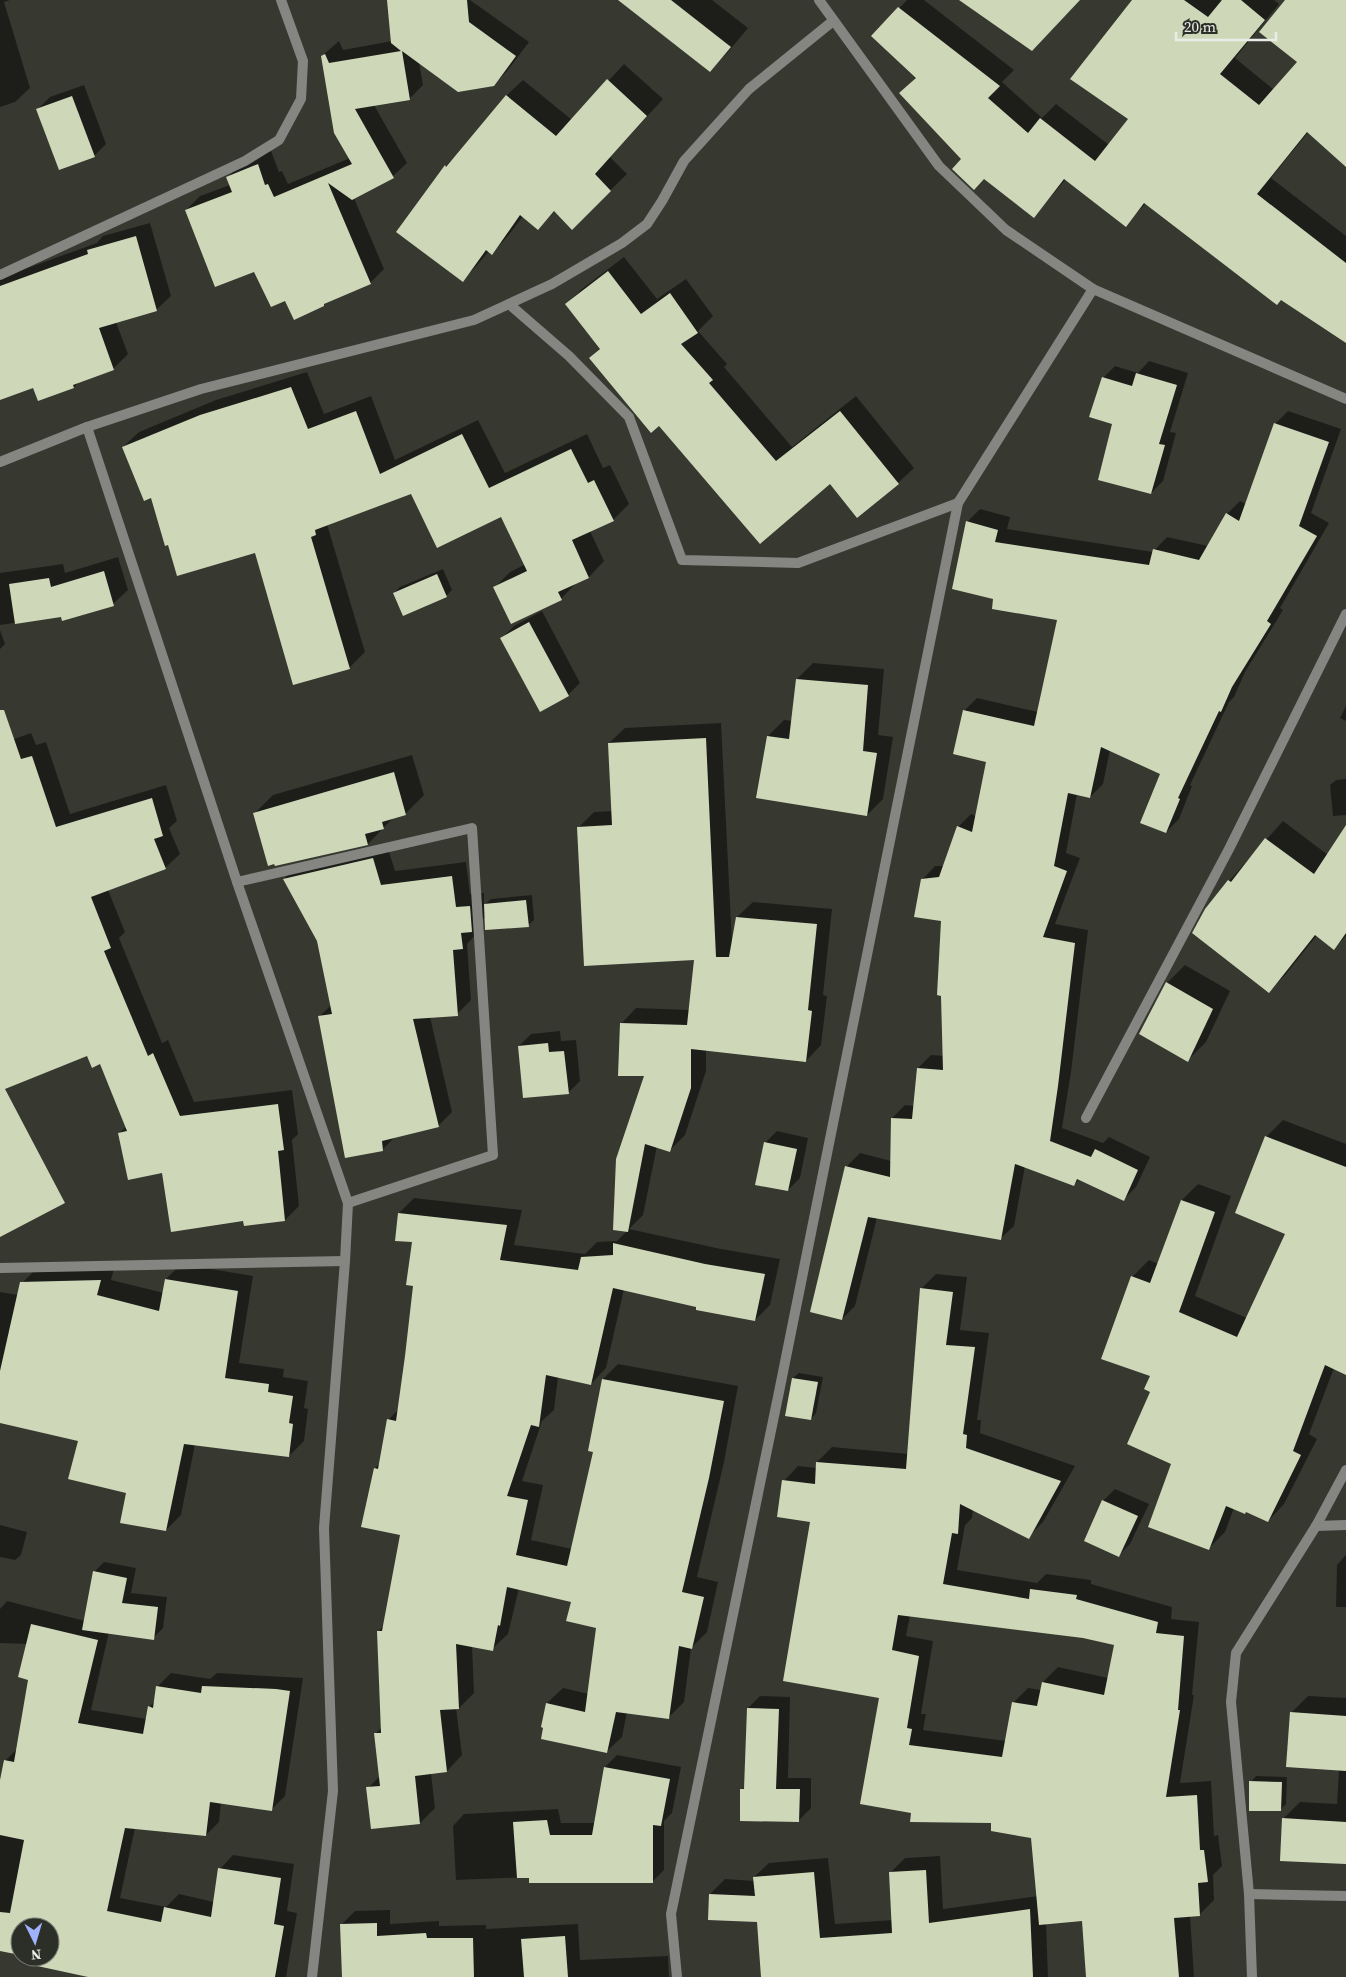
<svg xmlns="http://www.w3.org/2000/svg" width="1346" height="1977" font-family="'Source Serif 4',serif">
<rect width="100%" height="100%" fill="#373931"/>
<g fill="#0007" fill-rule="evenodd">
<path d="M0 0H10L4 2 30 88 15 102 0 107Z"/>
<path d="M388 0H470L529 42 507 71 493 85 419 62 423 85 409 99 374 105 407 163 393 176 354 198 384 269 370 283 328 300 324 305 285 299 255 270 186 210 200 196 230 185 227 178 241 164 271 151 279 172 282 171 288 184 350 158 322 56 339 41 343 50 392 41Z"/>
<path d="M620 0H712L748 28 728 52 710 70Z"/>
<path d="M907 0H924L1014 70 1002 82 1042 118 1056 104 1109 145 1130 119 1134 0H1220L1222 2 1223 0H1274L1279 4 1235 58 1274 90 1299 62 1287 0H1346V165L1309 131 1271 178 1346 236V342L1146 203 1125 225 1066 179 1034 216 962 159 901 93 917 77 873 36Z"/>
<path d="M624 64 663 99 610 157 627 174 572 228 555 211 538 228 523 216 508 236 492 253 489 251 479 263 463 280 398 232 446 166 462 149 506 96 523 80 572 120Z"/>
<path d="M84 85 106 144 94 156 38 109 50 97Z"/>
<path d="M150 223 171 296 156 310 116 322 128 354 113 369 80 381 74 387 34 386 0 398V278L97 243 103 236Z"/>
<path d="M624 257 657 299 686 279 713 316 698 331 727 364 724 367 792 447 856 396 914 468 898 483 830 482 659 425 590 358 601 347 567 304 582 289Z"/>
<path d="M1149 361 1188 373 1170 432 1176 433 1163 481 1151 493 1114 423 1103 378 1115 366 1138 373Z"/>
<path d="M307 372 324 414 371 396 395 460 478 420 505 473 587 434 603 468 610 465 629 504 613 520 590 531 604 561 589 577 576 583 561 599 495 587 510 572 526 564 502 515 412 493 327 524 365 652 349 668 256 552 152 496 123 447 139 432 216 400Z"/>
<path d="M1288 411 1341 429 1311 513 1329 523 1280 608 1283 610 1245 672 1234 697 1229 702 1190 785 1192 786 1179 819 1166 832 1162 774 1110 750 1103 784 1090 797 1077 794 1066 853 1080 858 1055 924 1088 930 1071 1072 1062 1128 1103 1143 1109 1137 1150 1157 1136 1187 1123 1200 1079 1179 1074 1185 1025 1166 1014 1226 1000 1239 877 1218 855 1306 842 1319 811 1311 847 1166 860 1153 891 1161 892 1118 905 1105 914 1106 918 1068 931 1055 944 1056 942 920 922 880 935 866H945L958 827 971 814 976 816 988 761 964 711 977 698 1038 712 1058 619 995 598 967 522 980 509 1010 517 1007 529 1153 552 1167 537 1208 546 1227 514 1240 501 1246 504 1275 424Z"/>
<path d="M118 557 128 590 113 604 62 616 0 625V573L63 564 65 573Z"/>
<path d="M443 569 452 590 446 596 394 593 400 587Z"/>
<path d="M542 611 580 683 568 695 502 638 514 626Z"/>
<path d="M0 630 5 644 0 649Z"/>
<path d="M813 663 884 669 878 735 893 737 883 799 867 815 768 736 784 720 792 721 797 679Z"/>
<path d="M1346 706V721L1340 718Z"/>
<path d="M721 723 732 943 737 917 753 902 832 909 823 995 827 996 821 1045 806 1061 706 1049V1071L685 1135 670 1150 657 1146 643 1215 629 1229 721 1249 780 1259 770 1305 755 1320 624 1289 606 1368 591 1384 558 1377 554 1410 542 1421 522 1481 543 1485 531 1540 572 1549 594 1451 603 1379 618 1364 738 1386 724 1462 697 1577 718 1582 707 1632 691 1648 684 1702 669 1717 627 1712 622 1737 606 1752 547 1703 563 1688 589 1694 597 1627 572 1601 519 1588 508 1634 492 1649 472 1645 474 1693 459 1708H456L462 1755 447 1771 431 1773 435 1808 420 1823 368 1788 380 1776 375 1734 382 1727 378 1632 384 1625 402 1534 375 1468 380 1463 388 1420 399 1409 415 1285 413 1241 399 1213 414 1198 522 1210 514 1245 585 1254 597 1242 617 1241 628 1230 646 1075 621 1024 636 1008 690 1010 696 959 579 827 594 812 612 811 609 743 625 728Z"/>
<path d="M31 733 36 745 46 742 70 814 166 785 177 821 169 828 180 854 165 868 108 890 125 932 119 938 162 1043 168 1040 194 1102 292 1090 298 1134 292 1140 299 1206 285 1220H244L163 1171 119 1133 127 1126 100 1063 87 1054 0 1067V744Z"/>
<path d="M412 755 424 795 406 813 395 816 368 844 276 865 255 813 273 795Z"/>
<path d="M1346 779V815L1333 816 1330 785 1336 780Z"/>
<path d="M1283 821 1328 855 1346 833V936L1334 948 1317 935 1286 974 1269 991 1229 881Z"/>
<path d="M387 845 395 871 466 862 470 894 484 893V905L491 899 532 895 534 920 528 925 486 916 475 926 476 934 467 944 471 1000 457 1014 430 1017 452 1112 438 1126 396 1136 383 1149 319 1017 332 1004 318 941 284 879 298 865Z"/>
<path d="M1185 965 1230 991 1206 1042 1188 1060 1167 983Z"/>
<path d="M560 1031 561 1041 576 1040 580 1081 568 1093 519 1046 531 1034Z"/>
<path d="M1283 1120 1346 1144V1374L1334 1368 1309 1434 1317 1439 1284 1504 1268 1521 1247 1511 1234 1508 1225 1532 1209 1548 1173 1463 1152 1391 1151 1376 1132 1277 1149 1260 1159 1264 1182 1200 1198 1184 1231 1196 1195 1296 1247 1318 1287 1233 1266 1137Z"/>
<path d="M777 1131 808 1138 800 1178 788 1190 765 1143Z"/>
<path d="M181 1264 253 1276 239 1363 284 1369 283 1377 308 1381 304 1408 308 1409 304 1441 289 1456 195 1444 181 1515 166 1530 80 1440 0 1422V1292L19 1295 22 1283 37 1268 115 1265 111 1280 164 1293 166 1279Z"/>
<path d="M936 1274 967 1277 960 1330 989 1333 977 1420H981L980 1433 1075 1466 1043 1522 1028 1537 973 1509 972 1518 965 1525 957 1570 1037 1583 1046 1574 1091 1580V1584L1172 1607 1171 1619 1199 1622 1192 1695H1194L1180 1783 1211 1781 1214 1836 1218 1835 1222 1866 1213 1875 1214 1900 1199 1915H1190L1194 1977H1087L1083 1920 1046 1923 1048 1977H762L758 1921 710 1894 725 1879 755 1881 754 1877 769 1863 828 1858 835 1924 893 1920 890 1873 905 1858 940 1856 943 1909 1038 1896 1032 1837 992 1822 913 1812 880 1696 811 1521 784 1481 798 1466 817 1468V1462L832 1447 909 1454 921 1289ZM910 1615 1083 1637 1116 1644 1108 1678 1058 1667 1043 1682 1041 1690 1028 1688 1013 1703 1006 1741 923 1730 926 1714H921L933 1641 906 1636Z"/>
<path d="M799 1373 823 1377 816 1413 811 1419 793 1378Z"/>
<path d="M1115 1489 1149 1504 1130 1544 1118 1556 1103 1501Z"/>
<path d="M0 1525 27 1532 21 1555 15 1560 0 1557Z"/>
<path d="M1346 1555V1607H1336L1337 1565Z"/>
<path d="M104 1562 136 1568 131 1593 167 1597 163 1628 153 1638 109 1632 91 1710 147 1719 149 1707 155 1701 157 1687 171 1673 210 1679 217 1673 303 1678 285 1796 271 1810 221 1802 219 1822 206 1835 135 1828 120 1898 166 1907 179 1894 214 1902 220 1869 233 1855 294 1864 287 1911 297 1913 286 1977H94L30 1957H50V1927H20V1954L0 1950V1790L6 1760 17 1749 29 1679 28 1644 0 1643V1609L7 1601 85 1621 94 1572Z"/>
<path d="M760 1696 790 1697 788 1778H811V1808L799 1820 742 1790 745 1786 748 1708Z"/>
<path d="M1308 1696 1346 1698V1863L1283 1819 1300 1802 1337 1804 1339 1769 1291 1713Z"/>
<path d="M617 1755 681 1767 672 1813 664 1821V1870L652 1882 530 1877 456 1880 453 1826 464 1814 558 1809 561 1823H595L605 1767Z"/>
<path d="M1256 1776 1287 1777 1286 1804 1280 1810 1251 1782Z"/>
<path d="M390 1910V1924L439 1921V1926L486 1925V1929L578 1924 580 1960 668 1956 669 1977H343L342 1924 355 1911Z"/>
</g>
<g fill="#ced8b9" fill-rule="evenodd">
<path d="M387 0H467L469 22 516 56 494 86 458 92 402 51 410 100 355 109 394 178 352 200 328 183 371 284 324 304V306L294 320 285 301 271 307 254 272 215 287 185 210 232 192 226 177 258 164 265 185 268 184 274 197 352 164 334 133 321 56 325 54 329 63 401 51 391 43Z"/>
<path d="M618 0H671L731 47 710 72Z"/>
<path d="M959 0H1080L1032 51Z"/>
<path d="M1132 0H1184L1208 17 1222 0H1241L1265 20 1220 74 1259 105 1297 62 1259 32 1285 0H1346V167L1307 132 1257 194 1346 263V343L1281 300 1277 305 1144 203 1126 227 1064 179 1034 218 984 179 974 190 952 169 961 159 899 93 916 78 871 36 898 7 1000 86 988 98 1028 133 1040 118 1095 161 1128 119 1070 79Z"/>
<path d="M607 79 647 116 595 174 611 191 572 230 554 211 538 230 520 215 492 255 486 250 463 282 396 232 445 165 446 167 506 95 556 136Z"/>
<path d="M72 96 95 157 59 170 36 109Z"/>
<path d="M136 236 157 311 99 328 114 370 73 385 74 388 38 401 33 388 0 400V286L88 254 87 250Z"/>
<path d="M608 271 641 314 670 293 698 333 681 344 713 380 709 383 776 461 840 411 899 484 857 518 830 484 760 544 659 426 651 433 589 358 600 349 565 304Z"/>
<path d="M1136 373 1177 385 1159 444 1165 445 1151 494 1098 480 1112 424 1089 417 1102 377 1132 386Z"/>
<path d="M291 387 308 429 356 411 380 474 462 434 489 488 571 449 588 483 594 480 614 521 572 540 589 578 558 592 562 600 511 624 493 587 527 571 501 517 437 548 411 494 315 530 316 535 311 537 350 669 293 685 255 553 177 576 168 545 165 546 151 498 144 501 122 447 200 415Z"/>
<path d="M1274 423 1329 442 1299 526 1317 536 1267 621 1271 624 1232 687 1221 712 1219 711 1178 798 1180 799 1166 833 1140 823 1160 774 1101 747 1090 798 1068 793 1054 866 1067 871 1043 937 1075 943 1058 1086 1050 1141 1091 1157 1095 1149 1138 1170 1124 1201 1077 1179 1074 1186 1015 1164 1001 1240 868 1217 842 1320 810 1312 845 1166 890 1177 891 1118 912 1119 917 1068 943 1070 941 996 937 995 941 921 914 917 921 879 939 877 957 826 972 832 986 762 953 754 963 710 1034 726 1057 620 992 609 993 599 952 589 966 521 998 530 995 542 1149 565 1153 549 1199 560 1226 513 1239 521Z"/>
<path d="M104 571 114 606 62 621 61 617 15 624 9 584 49 578 51 587Z"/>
<path d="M437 574 447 597 403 616 393 593Z"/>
<path d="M529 622 569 696 540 712 500 638Z"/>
<path d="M796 679 868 685 863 751 877 753 867 816 756 798 767 736 789 739Z"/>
<path d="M0 710H4L21 759 32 756 56 827 152 798 163 836 154 839 166 869 91 897 111 948 104 951 148 1056 153 1053 180 1116 278 1104 284 1150 278 1151 285 1221 244 1226 243 1221 171 1232 162 1173 128 1180 118 1133 127 1131 100 1064 92 1068 87 1056 5 1089 65 1203 0 1237Z"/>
<path d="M706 738 716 957H729L736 917 817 924 808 1010 812 1011 806 1062 691 1049V1088L670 1152 645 1144 628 1232 613 1230 616 1159 644 1076H618L620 1023 687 1025 694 960 584 966 577 827 612 825 608 743Z"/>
<path d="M394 772 406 815 382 822 384 829 365 834 368 845 275 866 274 864 268 866 253 813Z"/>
<path d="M1346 825V933L1334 950 1315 935 1269 993 1192 933 1205 909 1228 880 1231 882 1265 838 1314 874Z"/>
<path d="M373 858 381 885 452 876 456 907 470 906 472 932 461 933 463 949 453 950 458 1016 413 1019 439 1127 382 1141 383 1151 345 1158 318 1016 332 1014 317 941 283 879Z"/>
<path d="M526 900 529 927 485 930 484 904Z"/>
<path d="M1166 982 1213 1009 1188 1062 1139 1034Z"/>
<path d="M548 1043 549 1052 564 1051 569 1094 523 1098 518 1046Z"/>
<path d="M1265 1136 1346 1167V1375L1325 1365 1293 1451 1301 1455 1268 1522 1246 1512 1245 1514 1226 1506 1209 1550 1148 1527 1171 1464 1127 1444 1150 1392 1144 1389 1150 1376 1101 1359 1131 1276 1150 1283 1181 1200 1215 1212 1179 1312 1237 1337 1285 1234 1235 1213Z"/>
<path d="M764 1142 797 1149 788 1191 755 1185Z"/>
<path d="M398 1213 507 1225 500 1260 578 1270 581 1257 613 1255V1243L705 1264 765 1274 755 1321 696 1310V1307L613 1288 591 1385 546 1375 539 1427 531 1425 507 1496 528 1500 516 1555 567 1566 593 1452 588 1451 602 1379 724 1401 709 1478 682 1592 704 1597 692 1649 679 1646 669 1719 616 1712 607 1753 541 1739 543 1728 541 1727 546 1703 585 1712 596 1628 566 1621 571 1602 507 1587 500 1626 498 1625 493 1651 456 1644 459 1709 440 1710 447 1772 415 1776 420 1824 371 1829 366 1787 380 1786 374 1733H381L377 1631H382L400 1535 361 1527 374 1468 378 1469 387 1419 396 1421 405 1356 413 1286 406 1285 412 1242 395 1241Z"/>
<path d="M165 1279 238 1291 225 1378 269 1384 268 1392 293 1396 289 1423 293 1424 289 1457 184 1444 166 1531 120 1523 126 1493 68 1479 78 1441 0 1423V1371L20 1282 101 1280 97 1295 159 1311Z"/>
<path d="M920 1288 953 1292 946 1345 975 1347 963 1434 967 1435 966 1448 1061 1481 1029 1539 960 1504 958 1534 952 1533 943 1584 1029 1599 1030 1589 1077 1595 1076 1599 1158 1622 1156 1633 1184 1636 1178 1710H1180L1166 1797 1197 1795 1200 1850H1204L1208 1882 1198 1883 1200 1916 1174 1918 1179 1977H1086L1082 1921 1039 1925 1031 1838 991 1831V1823L910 1822 911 1813 860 1804 879 1698 783 1681 810 1522 777 1517 782 1480 815 1484 816 1462 906 1469ZM898 1615 1083 1638 1114 1645 1104 1695 1042 1682 1037 1706 1012 1702 1002 1757 909 1745 912 1729 907 1728 919 1656 892 1650Z"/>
<path d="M792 1378 818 1382 811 1420 785 1416Z"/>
<path d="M1102 1500 1138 1516 1119 1557 1084 1541Z"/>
<path d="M93 1571 127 1578 122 1603 158 1607 154 1640 82 1630Z"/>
<path d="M31 1624 98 1640 78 1723 143 1734 148 1706 153 1708 156 1686 201 1693 202 1686 276 1689 290 1691 272 1811 210 1802 206 1836 125 1828 107 1911 161 1922 164 1907 211 1917 218 1868 281 1878 274 1924 284 1926 275 1977H88L28 1964 29 1957H50V1927H20V1955L0 1951V1912L10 1913 24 1840 0 1835V1780L4 1760 14 1762 28 1680 18 1677Z"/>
<path d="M747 1708 779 1709 776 1789H800L799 1822 740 1821V1789H744Z"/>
<path d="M1290 1712 1346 1716V1771L1286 1767Z"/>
<path d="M604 1767 670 1779 661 1826 653 1825V1883H529V1878H517L513 1822 547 1820 550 1835H592Z"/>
<path d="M1249 1781 1282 1782 1281 1811H1249Z"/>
<path d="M1282 1818 1346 1822V1864L1280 1861Z"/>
<path d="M926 1870 929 1923 1030 1909 1033 1977H761L757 1922 708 1920 709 1894 755 1896 753 1877 814 1872 820 1938 892 1933 889 1872Z"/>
<path d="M377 1923V1936L426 1933 427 1938H473L474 1977H342L340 1924Z"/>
<path d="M565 1936 568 1977H524L521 1939Z"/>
</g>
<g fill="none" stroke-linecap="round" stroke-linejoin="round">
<g stroke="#858682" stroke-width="10">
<path d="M819 0 939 166 1006 230 1093 289 1346 399"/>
<path d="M0 275 245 161 279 140 301 99 303 61 281 0"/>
<path d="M509 304 569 356 629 417 682 560 798 563 958 503"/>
<path d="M87 427 237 882 348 1203 345 1261 324 1528 333 1791 312 1977"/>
<path d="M0 462 87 427 201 389 474 320 552 284 622 243 647 224 662 201 684 161 749 89 833 21"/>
<path d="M237 882 472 828 493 1155 348 1203"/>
<path d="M1086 1118 1229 849 1346 614"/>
<path d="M0 1268 345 1261"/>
<path d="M1316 1526 1346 1525"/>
<path d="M1249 1894 1346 1896"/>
<path d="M677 1977 671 1914 779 1392 958 503 1093 289"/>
<path d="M1252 1977 1249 1894 1231 1702 1236 1653 1316 1526 1346 1470"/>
</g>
</g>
<g transform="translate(35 1942) rotate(175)"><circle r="24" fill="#2c2f27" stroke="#787b74"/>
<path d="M0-4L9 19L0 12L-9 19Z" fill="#9fb3fd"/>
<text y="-8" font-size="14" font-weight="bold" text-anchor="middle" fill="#eaece7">N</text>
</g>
<path d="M1176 32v8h100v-8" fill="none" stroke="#eaece7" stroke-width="2.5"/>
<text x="1184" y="32" font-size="15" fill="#eaece7" stroke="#2c2f27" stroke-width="4" paint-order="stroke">20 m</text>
</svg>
